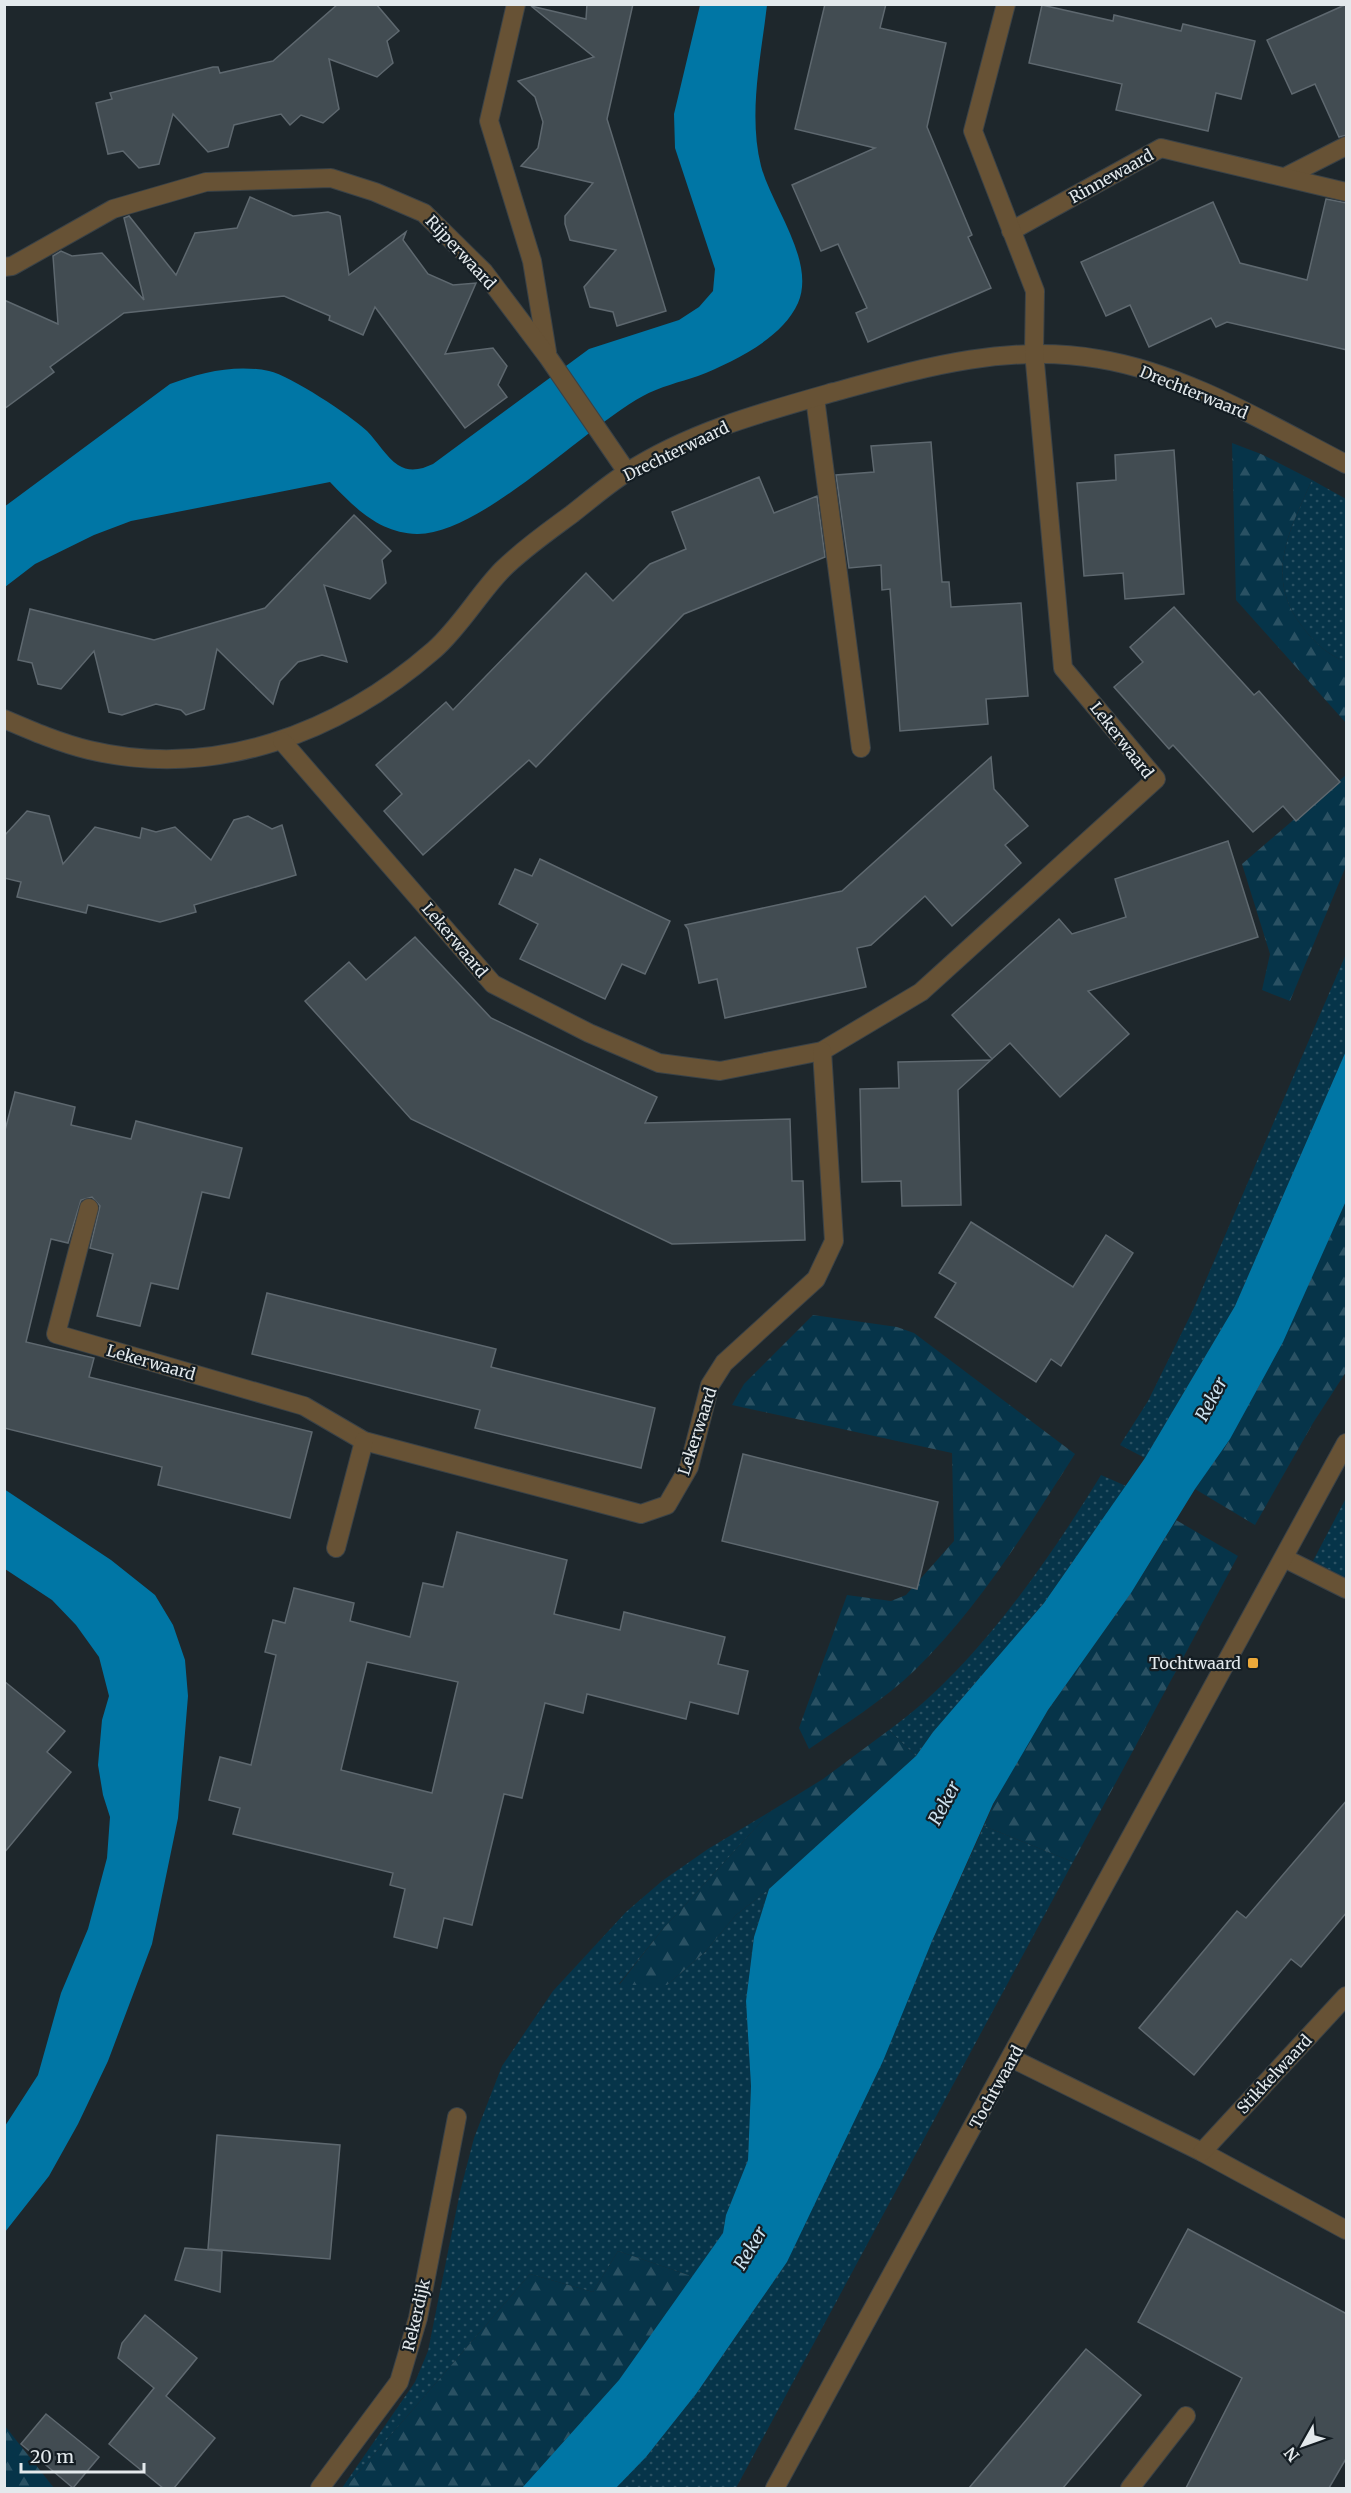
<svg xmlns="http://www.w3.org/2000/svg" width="1351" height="2493" font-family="Merriweather,serif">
<defs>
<pattern id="grass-dots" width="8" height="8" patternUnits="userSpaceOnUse" patternTransform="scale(1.5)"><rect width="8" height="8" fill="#063449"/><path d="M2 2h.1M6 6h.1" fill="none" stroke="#2a5163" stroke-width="1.8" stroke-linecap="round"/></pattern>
<pattern id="forest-firs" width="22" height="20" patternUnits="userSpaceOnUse" patternTransform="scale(1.5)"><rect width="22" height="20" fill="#063449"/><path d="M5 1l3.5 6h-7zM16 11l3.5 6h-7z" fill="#2a5163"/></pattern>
</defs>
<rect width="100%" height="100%" fill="#1e272c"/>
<g fill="url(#grass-dots)">
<path d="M1312 480 1346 499V662C1326 654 1314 642 1301 625 1264 575 1290 530 1312 480Z"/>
<path d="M1346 954V1051L1235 1306 1145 1458 1120 1445 1148 1401 1193 1310Z"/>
<path d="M1101 1475 1126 1486 1044 1603 933 1732 916 1756 889 1730C973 1670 1047 1563 1101 1475Z"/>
<path d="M1346 1498V1578L1313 1561Z"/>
<path d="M771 1811 662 1930 619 1984 667 1985 705 1952 736 1915 769 1889 754 1937 746 2001 751 2086 748 2160 726 2215 723 2233 694 2277 618 2251 593 2292 530 2274 345 2488H342L415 2382 428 2351 460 2192 474 2138 502 2066 553 1991 626 1912 662 1881 708 1849Z"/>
<path d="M984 1826 1073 1862 736 2488H616L646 2457 696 2394 787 2262Z"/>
</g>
<g fill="url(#forest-firs)">
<path d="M1232 443 1261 454 1312 480C1290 530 1264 575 1301 625 1314 642 1326 654 1346 662V723L1236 600Z"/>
<path d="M1346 775V866L1290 1001 1262 990 1270 954 1242 864Z"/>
<path d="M1346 1201V1372L1313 1423 1255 1525 1195 1489C1258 1399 1301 1301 1346 1201Z"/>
<path d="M813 1315 897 1327 914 1333 1075 1454C1026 1530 980 1607 915 1670 884 1700 845 1724 809 1749L799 1728 847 1595 891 1601 906 1595 954 1541 952 1453 732 1405 744 1384Z"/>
<path d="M1176 1520 1238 1556 1073 1862 984 1826C1019 1741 1079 1669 1130 1594 1146 1570 1161 1545 1176 1520Z"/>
<path d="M889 1730 916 1756 769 1889 736 1915 705 1952 667 1985H619L662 1930 771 1811 823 1779Z"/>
<path d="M618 2251 694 2277 619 2380 522 2488H345L530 2274 593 2292Z"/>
<path d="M4 2426H5L54 2488H5Z"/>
</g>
<g fill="#0076a5">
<path d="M700 5H767C761 57 748 114 761 166 772 207 816 261 798 303 782 339 733 362 698 376 680 382 659 387 643 396 584 428 480 535 417 534 379 533 355 508 330 482L131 521 94 535 35 564 5 587 4 507 170 384C201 372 236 364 269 371 291 376 350 415 367 431 377 441 386 457 398 465 410 473 422 469 433 464L589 349 679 320 699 307 713 291 715 269 675 148 674 114Z"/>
<path d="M1346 1051V1201L1283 1342 1230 1439 1195 1489 1131 1593 1048 1710 993 1804 932 1941 883 2061 787 2262 696 2394 646 2457 616 2488H522L619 2380 723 2233 726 2215 748 2160 751 2086 746 2001 754 1937 769 1889 916 1756 933 1732 1044 1603 1145 1458 1235 1306Z"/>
<path d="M4 1489 111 1560 155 1595 173 1625 185 1660 188 1696 178 1818 152 1944 108 2061 78 2124 49 2176 5 2232V2126L38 2075 61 1993 88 1929 107 1858 110 1817 103 1795 98 1765 102 1720 109 1696 99 1657 76 1625 52 1600 5 1569Z"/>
</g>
<g fill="#424c52" stroke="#5e686f" stroke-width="1.5" fill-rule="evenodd">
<path d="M338 4H376L399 31 387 41 393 63 377 77 329 59 339 109 323 123 301 115 290 125 281 114 234 125 228 147 208 152 173 114 159 164 139 168 123 151 108 154 96 103 112 99 110 93 213 67H218L220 73 273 61Z"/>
<path d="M587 4H633L607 119 666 311 617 326 613 312 590 307 584 287 616 250 570 240 565 224V216L593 183 521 166 538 148 543 122 535 97 518 81 594 57 531 6 586 19Z"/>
<path d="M825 4H886L880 28 946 43 927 127 972 235 968 237 991 288 868 342 856 313 867 308 838 244 821 251 792 185 875 148 795 129Z"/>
<path d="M1347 4V135L1339 137 1315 84 1292 94 1267 40Z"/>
<path d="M1042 5 1113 21 1114 15 1181 31 1183 24 1255 41 1241 99 1216 93 1208 131 1116 110 1122 84 1029 63Z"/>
<path d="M250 197 293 216 328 212 340 216 349 275 406 232 403 240 428 274 453 285 476 283 445 354 493 348 507 366 498 385 507 397 465 428 375 307 363 335 329 320 330 316 284 296 124 313 50 367 54 372 4 409V300L58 324 53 256 61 251 72 256 102 253 144 300 124 218 129 216 176 275 195 233 237 228Z"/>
<path d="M1326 199 1347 203V350L1227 322 1216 327 1211 318 1149 347 1130 305 1106 316 1081 262 1213 202 1240 263 1307 280Z"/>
<path d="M931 442 942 582H949L951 607 1021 603 1028 696 986 699 988 724 900 731 890 589 882 590 881 565 849 568 836 475 874 472 871 446Z"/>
<path d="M1174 450 1184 594 1125 599 1123 573 1084 576 1077 483 1116 480 1115 455Z"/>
<path d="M759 477 774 513 817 496 825 557 684 614 536 767 529 760 423 855 384 811 402 794 376 765 446 702 453 710 586 573 613 601 650 564 686 549 672 512Z"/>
<path d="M354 515 391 551 382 560 386 583 370 599 324 585 347 662 322 655 298 662 280 681 273 704 217 649 204 709 186 715 181 710 156 704 122 715 109 712 94 651 61 689 38 684 32 663 18 660 30 609 154 640 265 608Z"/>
<path d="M1174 607 1254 695 1259 691 1340 782 1296 821 1283 806 1253 832 1173 745 1169 749 1114 687 1143 662 1130 647Z"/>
<path d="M991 757 994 789 1028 826 1005 845 1021 863 952 926 925 896 871 945 857 948 866 987 725 1018 717 979 699 983 688 929 685 925 842 891Z"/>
<path d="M27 811 49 816 63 864 95 827 140 838 142 828 156 832 175 827 211 860 234 820 248 816 272 829 282 825 296 875 194 905 196 912 160 922 88 905 86 913 17 897 21 882 4 878V836Z"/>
<path d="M1228 841 1258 937 1088 991 1129 1034 1060 1097 1010 1043 992 1059 952 1015 1059 919 1072 934 1126 917 1115 879Z"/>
<path d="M540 859 670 921 645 974 622 964 605 999 520 959 538 924 499 904 515 869 532 876Z"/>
<path d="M415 937 491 1018 657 1097 645 1123 790 1119 792 1181H803L805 1240 672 1244 411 1119 305 1001 349 962 366 980Z"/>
<path d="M991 1060 958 1090 961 1205 902 1206 901 1181 862 1182 860 1089 899 1088 898 1062Z"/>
<path d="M15 1092 75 1107 71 1125 131 1139 136 1121 242 1148 229 1198 202 1192 178 1289 151 1283 140 1326 97 1316 113 1254 90 1248 100 1206 92 1197 81 1200 68 1243 51 1239 26 1342 94 1358 89 1377 312 1432 290 1518 158 1485 162 1467 4 1428V1134Z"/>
<path d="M971 1222 1073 1287 1106 1235 1133 1253 1061 1366 1051 1359 1036 1382 935 1317 956 1283 939 1273Z"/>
<path d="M267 1293 496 1349 491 1367 655 1408 641 1468 475 1428 480 1410 252 1354Z"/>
<path d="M743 1454 938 1502 917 1589 722 1541Z"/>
<path d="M457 1532 567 1560 554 1614 620 1630 624 1612 725 1637 718 1664 748 1671 738 1714 690 1702 686 1719 587 1694 583 1713 545 1703 522 1798 504 1794 472 1925 444 1918 437 1948 394 1937 405 1889 390 1885 393 1873 233 1834 240 1808 209 1800 220 1757 251 1765 276 1655 265 1652 273 1620 285 1623 294 1588 354 1603 350 1621 410 1637 423 1583 443 1587ZM367 1662 458 1682 432 1793 341 1770Z"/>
<path d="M4 1681 65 1731 47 1752 71 1772 4 1853Z"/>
<path d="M1347 1800V1912L1301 1967 1291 1959 1194 2075 1139 2028 1237 1911 1246 1918Z"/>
<path d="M217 2135 340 2145 330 2259 208 2249Z"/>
<path d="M1188 2229 1347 2314V2457L1329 2488H1186L1242 2378 1138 2322Z"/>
<path d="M185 2248 222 2251 220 2292 175 2280Z"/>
<path d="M145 2315 197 2358 166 2396 215 2438 174 2488H163L109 2444 154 2388 118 2358 122 2343Z"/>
<path d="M1086 2349 1141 2395 1063 2488H969Z"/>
<path d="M46 2414 99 2457 73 2488 21 2444Z"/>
</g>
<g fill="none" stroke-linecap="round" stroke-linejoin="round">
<defs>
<g id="minor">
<path d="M516 4 489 121 532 261 547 352"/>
<path d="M1287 176 1346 146"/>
<path d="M1011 231 1161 148 1346 192"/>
<path d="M4 267 12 266 113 209 206 182 331 178 375 192 424 213 484 272 548 357 627 472"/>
<path d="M815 398 861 748"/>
<path d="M4 719C32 731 60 743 89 750 215 780 339 733 434 650 460 627 478 595 502 570 523 549 549 531 572 514 590 500 607 485 626 473 689 432 763 412 834 392 922 368 1007 343 1099 359 1185 373 1270 425 1346 464"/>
<path d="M282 741 493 984 589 1033 659 1063 720 1071 822 1051 921 992 1156 779 1063 668 1034 352 1035 291 973 131 1006 4"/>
<path d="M89 1208 56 1334 304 1406 364 1441 641 1514 667 1505 689 1467 710 1385 724 1363 816 1279 834 1241 822 1051"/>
<path d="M336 1548 364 1441"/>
<path d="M1286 1559 1346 1589"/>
<path d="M1011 2058 1202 2152 1346 2230"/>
<path d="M1202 2152 1346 1996"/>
<path d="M320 2488 399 2382 418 2318 457 2117"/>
<path d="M775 2488 1346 1443"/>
<path d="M1130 2488 1186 2416"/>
</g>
</defs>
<use href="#minor" stroke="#3a4247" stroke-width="20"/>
<use href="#minor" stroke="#675235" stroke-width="18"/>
</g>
<rect fill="#eca93a" stroke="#141d23" stroke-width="2" x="1247" y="1657" width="12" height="12" rx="3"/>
<g text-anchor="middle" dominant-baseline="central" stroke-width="4.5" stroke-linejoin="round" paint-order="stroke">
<g font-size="16" fill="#e3e9ec" stroke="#141d23">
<text transform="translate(1111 176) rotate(-29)">Rinnewaard</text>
<text transform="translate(461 252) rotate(47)">Rijperwaard</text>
<text transform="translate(1194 392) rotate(22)">Drechterwaard</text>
<text transform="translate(676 451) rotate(-26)">Drechterwaard</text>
<text transform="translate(1122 740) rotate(52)">Lekerwaard</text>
<text transform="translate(455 940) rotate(50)">Lekerwaard</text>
<text transform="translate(151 1362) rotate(16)">Lekerwaard</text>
<text transform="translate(697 1431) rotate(-72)">Lekerwaard</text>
<text transform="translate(1274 2074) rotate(-47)">Stikkelwaard</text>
<text transform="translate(996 2087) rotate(-61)">Tochtwaard</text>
<text transform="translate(416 2315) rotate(-77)">Rekerdijk</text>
</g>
<g font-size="16" fill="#e3e9ec" stroke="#141d23" text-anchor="end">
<text x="1241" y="1663">Tochtwaard</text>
</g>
<g font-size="18" font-style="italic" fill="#cfe4f1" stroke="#141d23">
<text transform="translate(1211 1399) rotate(-62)">Reker</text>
<text transform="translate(944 1803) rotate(-62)">Reker</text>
<text transform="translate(750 2248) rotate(-59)">Reker</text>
</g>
</g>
<rect width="1351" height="2493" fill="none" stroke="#e3e9ec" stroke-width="12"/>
<g transform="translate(1303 2445) rotate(230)" stroke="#141d23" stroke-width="4.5" paint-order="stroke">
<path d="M0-4.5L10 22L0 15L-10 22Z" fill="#e3e9ec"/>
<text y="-9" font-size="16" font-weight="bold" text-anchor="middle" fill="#e3e9ec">N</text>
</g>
<path d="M21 2463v9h123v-9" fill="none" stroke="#e3e9ec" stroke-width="3"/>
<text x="30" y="2463" font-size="18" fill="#e3e9ec" stroke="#141d23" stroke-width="4.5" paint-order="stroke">20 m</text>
</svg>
